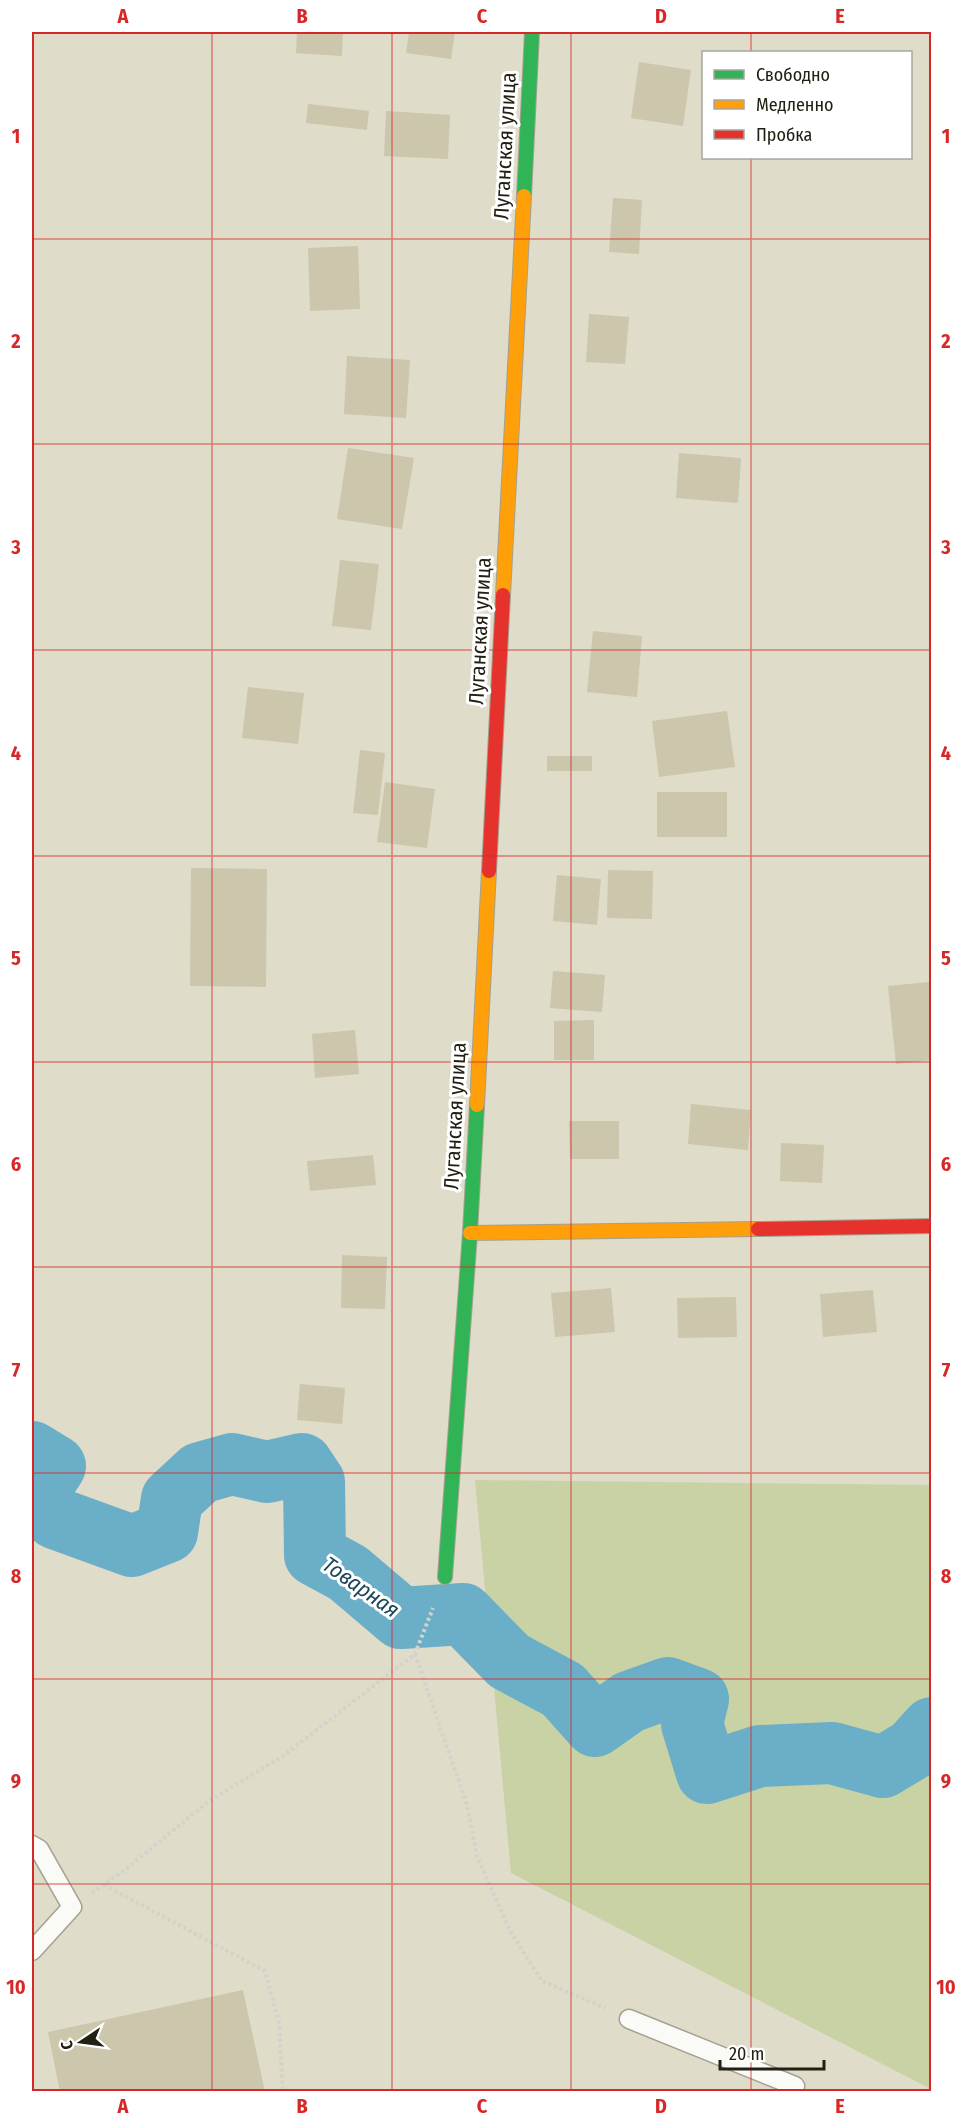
<svg xmlns="http://www.w3.org/2000/svg" width="963" height="2123" font-family="'Fira Sans Condensed',sans-serif">
<rect width="100%" height="100%" fill="#dfdcc9"/>
<path fill="#c8d2a5" d="M475 1480 931 1485V2089L511 1873Z"/>
<g fill="none" stroke-linecap="round" stroke-linejoin="round">
<path stroke="#6aaec7" stroke-width="62" d="M32 1452 55 1466 34 1498 55 1518 132 1546 167 1532 172 1499 200 1473 232 1464 267 1472 302 1464 314 1482 315 1555 348 1573 401 1618 463 1614 509 1661 563 1690 595 1726 629 1702 668 1688 698 1699 692 1724 707 1773 760 1756 832 1753 883 1767 913 1749 932 1728"/>
</g>
<g fill="#cbc6ac">
<path d="M297 32H343L342 56 296 53Z"/>
<path d="M409 32H455L451 59 406 53Z"/>
<path d="M639 62 691 70 683 126 631 118Z"/>
<path d="M308 104 369 111 367 130 306 123Z"/>
<path d="M386 111 450 115 448 159 384 156Z"/>
<path d="M613 198 642 200 639 254 609 252Z"/>
<path d="M358 246 360 309 310 311 308 248Z"/>
<path d="M589 314 629 317 625 364 586 362Z"/>
<path d="M347 356 410 360 406 418 344 414Z"/>
<path d="M348 448 414 458 402 529 337 519Z"/>
<path d="M679 453 741 458 738 503 676 498Z"/>
<path d="M340 560 379 564 371 630 332 626Z"/>
<path d="M593 631 642 636 637 697 587 692Z"/>
<path d="M248 687 304 693 298 744 242 738Z"/>
<path d="M727 711 735 767 659 777 652 721Z"/>
<path d="M360 750 385 753 378 815 353 813Z"/>
<rect x="547" y="756" width="45" height="15"/>
<path d="M385 782 435 789 427 848 377 842Z"/>
<rect x="657" y="792" width="70" height="45"/>
<path d="M191 868 267 869 266 987 190 986Z"/>
<path d="M608 870 653 871 652 919 607 918Z"/>
<path d="M557 875 601 879 597 925 553 921Z"/>
<path d="M553 971 605 975 602 1012 550 1008Z"/>
<path d="M929 982 932 1004V1060L896 1064 888 986Z"/>
<path d="M594 1020V1060H554V1021Z"/>
<path d="M355 1030 359 1074 315 1078 312 1034Z"/>
<path d="M691 1104 751 1110 748 1150 688 1144Z"/>
<path d="M569 1121H619V1159H570Z"/>
<path d="M781 1143 824 1145 822 1183 780 1181Z"/>
<path d="M373 1155 376 1185 310 1191 307 1161Z"/>
<path d="M342 1255 387 1257 385 1309 341 1308Z"/>
<path d="M611 1288 615 1332 555 1337 551 1293Z"/>
<path d="M873 1290 877 1332 823 1337 820 1294Z"/>
<path d="M736 1297 737 1337 678 1338 677 1298Z"/>
<path d="M300 1384 345 1388 342 1424 297 1420Z"/>
<path d="M243 1990 265 2092H60L48 2032Z"/>
</g>
<g fill="none" stroke-linecap="round" stroke-linejoin="round">
<defs>
<g id="lane">
<path d="M32 1845 39 1849 72 1907 32 1951"/>
<path d="M629 2019 795 2086"/>
</g>
<g id="fast">
<path d="M524 196 532 32"/>
<path d="M445 1577 470 1233 477 1105"/>
</g>
<g id="slow">
<path d="M503 595 524 196"/>
<path d="M477 1105 489 871"/>
<path d="M470 1233 758 1229"/>
</g>
<g id="jam">
<path d="M489 871 503 595"/>
<path d="M758 1229 932 1226"/>
</g>
</defs>
<use href="#lane" stroke="#a4a192" stroke-width="21"/>
<use href="#fast" stroke="#a4a192" stroke-width="16"/>
<use href="#slow" stroke="#a4a192" stroke-width="16"/>
<use href="#jam" stroke="#a4a192" stroke-width="16"/>
<g stroke="#d3d2cc" stroke-width="4" stroke-dasharray="3 3" stroke-linecap="butt">
<path d="M415 1654 467 1805 477 1856 510 1931 542 1981 605 2008"/>
<path d="M104 1885 265 1971 279 2023 283 2092"/>
<path d="M92 1893 130 1866 209 1801 283 1756 415 1654 433 1608"/>
</g>
<use href="#lane" stroke="#fafaf7" stroke-width="18"/>
<use href="#fast" stroke="#30b455" stroke-width="14"/>
<use href="#slow" stroke="#ff9f0a" stroke-width="14"/>
<use href="#jam" stroke="#e5322d" stroke-width="14"/>
</g>
<path fill="none" stroke="#d62828" stroke-width="1.5" stroke-opacity="0.55" d="M212 32V2092M392 32V2092M571 32V2092M751 32V52M751 158V2092M32 239H932M32 444H932M32 650H932M32 856H932M32 1062H932M32 1267H932M32 1473H932M32 1679H932M32 1884H932"/>
<g text-anchor="middle" dominant-baseline="central" stroke-width="6" stroke-linejoin="round" paint-order="stroke">
<g font-size="21" fill="#222012" stroke="#fff">
<text transform="translate(505 146) rotate(-87)">Луганская улица</text>
<text transform="translate(480 631) rotate(-87)">Луганская улица</text>
<text transform="translate(455 1116) rotate(-87)">Луганская улица</text>
</g>
<g font-size="22" font-style="italic" fill="#1d4659" stroke="#fff">
<text transform="translate(361 1587) rotate(35)">Товарная</text>
</g>
</g>
<rect width="963" height="2123" fill="none" stroke="#ffffff" stroke-width="66"/>
<rect x="702" y="51" width="210" height="108" fill="#ffffff" stroke="#a7a6a0" stroke-width="1.5"/>
<rect x="714" y="70" width="30" height="9" fill="#30b455" stroke="#a7a6a0" stroke-width="1.5"/>
<text x="756" y="81" font-size="18" fill="#222012">Свободно</text>
<rect x="714" y="100" width="30" height="9" fill="#ff9f0a" stroke="#a7a6a0" stroke-width="1.5"/>
<text x="756" y="111" font-size="18" fill="#222012">Медленно</text>
<rect x="714" y="130" width="30" height="9" fill="#e5322d" stroke="#a7a6a0" stroke-width="1.5"/>
<text x="756" y="141" font-size="18" fill="#222012">Пробка</text>
<g transform="translate(81 2042) rotate(257)" stroke="#ffffff" stroke-width="4.5" paint-order="stroke">
<path d="M0-4.5L10 22L0 15L-10 22Z" fill="#222012"/>
<text y="-9" font-size="16" font-weight="bold" text-anchor="middle" fill="#222012">С</text>
</g>
<path d="M720 2060v9h104v-9" fill="none" stroke="#222012" stroke-width="3"/>
<text x="729" y="2060" font-size="18" fill="#222012" stroke="#ffffff" stroke-width="4.5" paint-order="stroke">20 m</text>
<rect x="33" y="33" width="897" height="2057" fill="none" stroke="#d62828" stroke-width="2"/>
<g font-size="20" text-anchor="middle" font-weight="bold" fill="#d62828">
<text x="123" y="23">A</text>
<text x="302" y="23">B</text>
<text x="482" y="23">C</text>
<text x="661" y="23">D</text>
<text x="840" y="23">E</text>
<text x="16" y="143">1</text>
<text x="946" y="143">1</text>
<text x="16" y="348">2</text>
<text x="946" y="348">2</text>
<text x="16" y="554">3</text>
<text x="946" y="554">3</text>
<text x="16" y="760">4</text>
<text x="946" y="760">4</text>
<text x="16" y="965">5</text>
<text x="946" y="965">5</text>
<text x="16" y="1171">6</text>
<text x="946" y="1171">6</text>
<text x="16" y="1377">7</text>
<text x="946" y="1377">7</text>
<text x="16" y="1583">8</text>
<text x="946" y="1583">8</text>
<text x="16" y="1788">9</text>
<text x="946" y="1788">9</text>
<text x="16" y="1994">10</text>
<text x="946" y="1994">10</text>
<text x="123" y="2113">A</text>
<text x="302" y="2113">B</text>
<text x="482" y="2113">C</text>
<text x="661" y="2113">D</text>
<text x="840" y="2113">E</text>
</g>
</svg>
